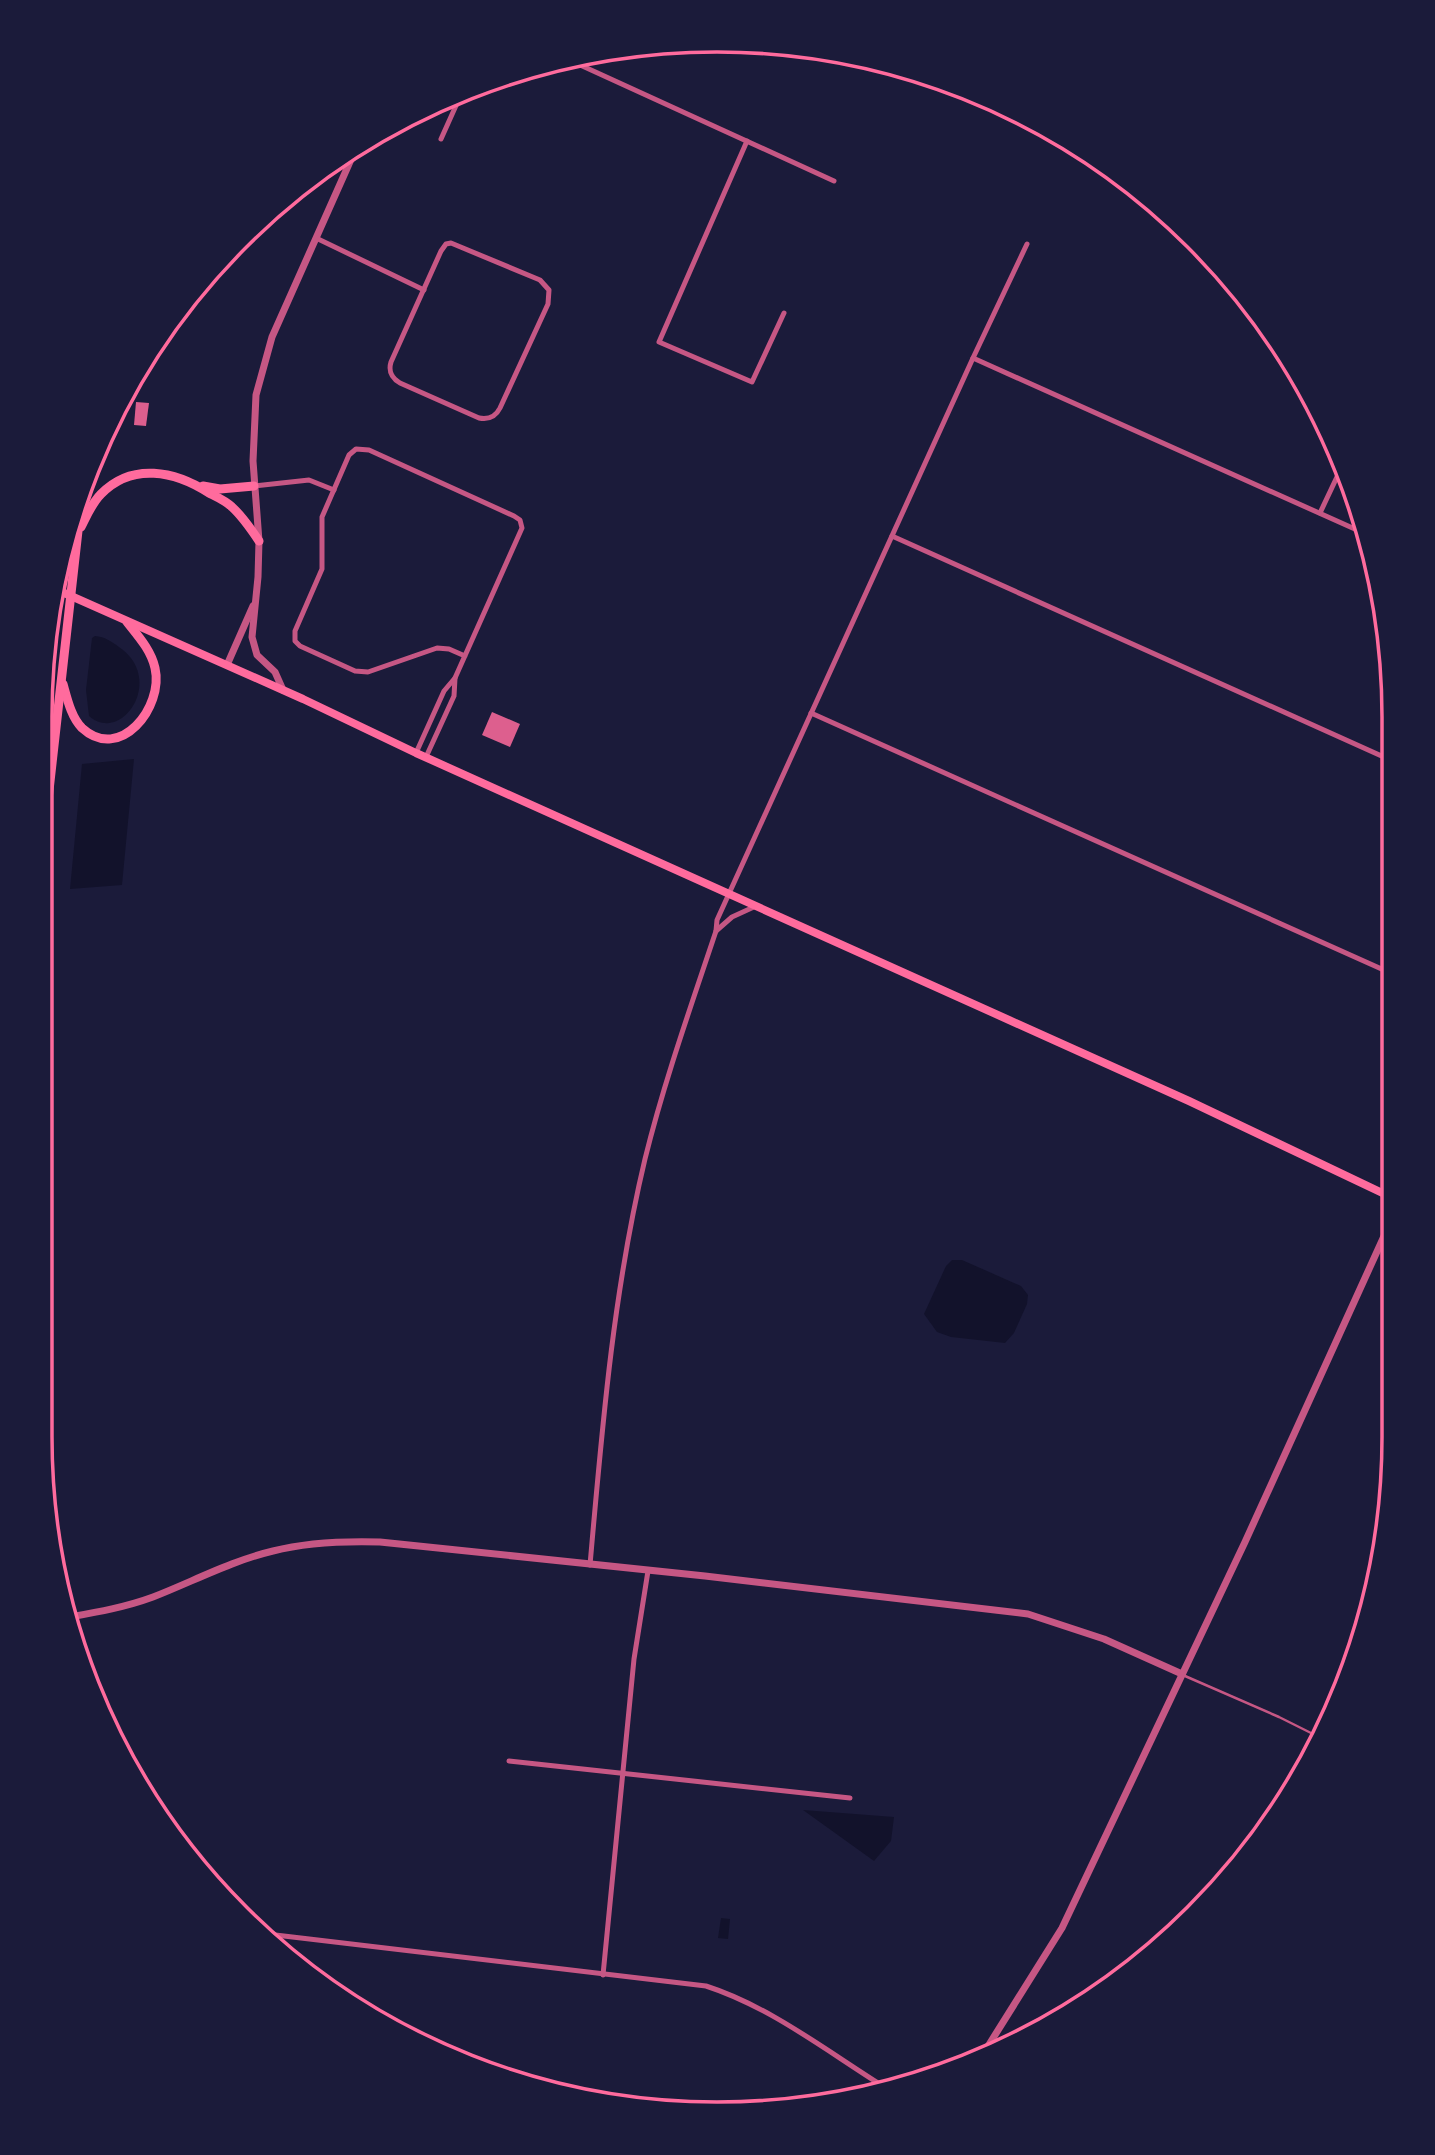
<svg xmlns="http://www.w3.org/2000/svg" width="1435" height="2155" font-family="Ubuntu,sans-serif">
<rect width="100%" height="100%" fill="#1b1b3a"/>
<g fill="#12122b">
<path d="M95 636C105 637 111 641 119 647 166 679 122 745 89 716L86 690 92 638Z"/>
<path d="M134 759 122 885 70 889 82 764Z"/>
<path d="M952 1260H962L1021 1286 1028 1295 1027 1304 1014 1333 1005 1343 951 1337 937 1332 924 1314 946 1266Z"/>
<path d="M803 1810 894 1817 891 1841 874 1861Z"/>
<path d="M721 1918 730 1919 728 1939 718 1938Z"/>
</g>
<g fill="#dd5f8e">
<path d="M136 402 149 403 146 426 134 425Z"/>
<path d="M492 712 520 724 510 747 482 735Z"/>
<path d="M1395 1409V1437L1381 1423Z"/>
</g>
<g fill="none" stroke-linecap="round" stroke-linejoin="round">
<path stroke="#c65784" stroke-width="2.5" d="M1185 1676 1279 1717 1323 1739"/>
<g stroke="#c65784" stroke-width="5">
<path d="M567 59 834 181"/>
<path d="M441 139 463 90"/>
<path d="M747 141 659 342 752 382 784 313"/>
<path d="M316 238 424 290"/>
<path d="M451 243 540 280 549 290 548 304 500 408C496 416 489 420 479 418L400 383C392 378 388 372 391 362L441 251 446 244Z"/>
<path d="M973 358 1366 534"/>
<path d="M254 486 309 480 334 490"/>
<path d="M1320 513 1344 462"/>
<path d="M892 536 1395 762"/>
<path d="M811 713 1395 975"/>
<path d="M416 753 444 691 455 678 522 528 520 520 514 516 369 450 356 449 349 455 322 517V569L295 631V641L300 646 355 671 368 672 437 648 449 649 465 656"/>
<path d="M426 757 454 696 455 678"/>
<path d="M716 931 732 917 756 906"/>
<path d="M590 1565C602 1429 613 1293 645 1159 664 1082 691 1006 716 931L717 920 973 358 1027 244"/>
<path d="M509 1761 850 1798"/>
<path d="M267 1934 706 1986C771 2007 828 2052 886 2088"/>
<path d="M603 1975 634 1659 648 1571"/>
</g>
<g stroke="#c65784" stroke-width="7">
<path d="M227 665 253 606"/>
<path d="M283 690 275 672 257 655 252 637 258 577 259 541 253 461 256 395 272 337 357 146"/>
<path d="M70 1617C98 1612 126 1607 153 1597 194 1581 231 1561 273 1551 308 1542 345 1541 380 1542L705 1576 1028 1614 1104 1639 1182 1674"/>
<path d="M985 2051 1062 1928 1245 1542 1395 1212"/>
</g>
<path stroke="#ff6b9d" stroke-width="8" d="M53 588 303 699 416 753 1189 1101 1395 1199"/>
<g stroke="#ff6b9d" stroke-width="9">
<path d="M203 486 220 489 254 486"/>
<path d="M81 527C87 515 92 503 101 494 132 462 175 471 209 493 217 497 226 501 232 507 243 517 251 529 259 541"/>
<path d="M63 684C67 698 71 717 82 728 120 763 164 707 155 668 151 650 138 636 127 622"/>
<path d="M40 744 59 568"/>
<path d="M40 871 81 504"/>
</g>
</g>
<path d="M0 0H1435V2155H0ZM717 52H717A665 665 0 0 1 1382 717V1437A665 665 0 0 1 717 2102H717A665 665 0 0 1 52 1437V717A665 665 0 0 1 717 52Z" fill="#1b1b3a" fill-rule="evenodd"/>
<path fill="none" stroke="#ff6b9d" stroke-width="3.5" d="M717 52H717A665 665 0 0 1 1382 717V1437A665 665 0 0 1 717 2102H717A665 665 0 0 1 52 1437V717A665 665 0 0 1 717 52Z"/>
</svg>
